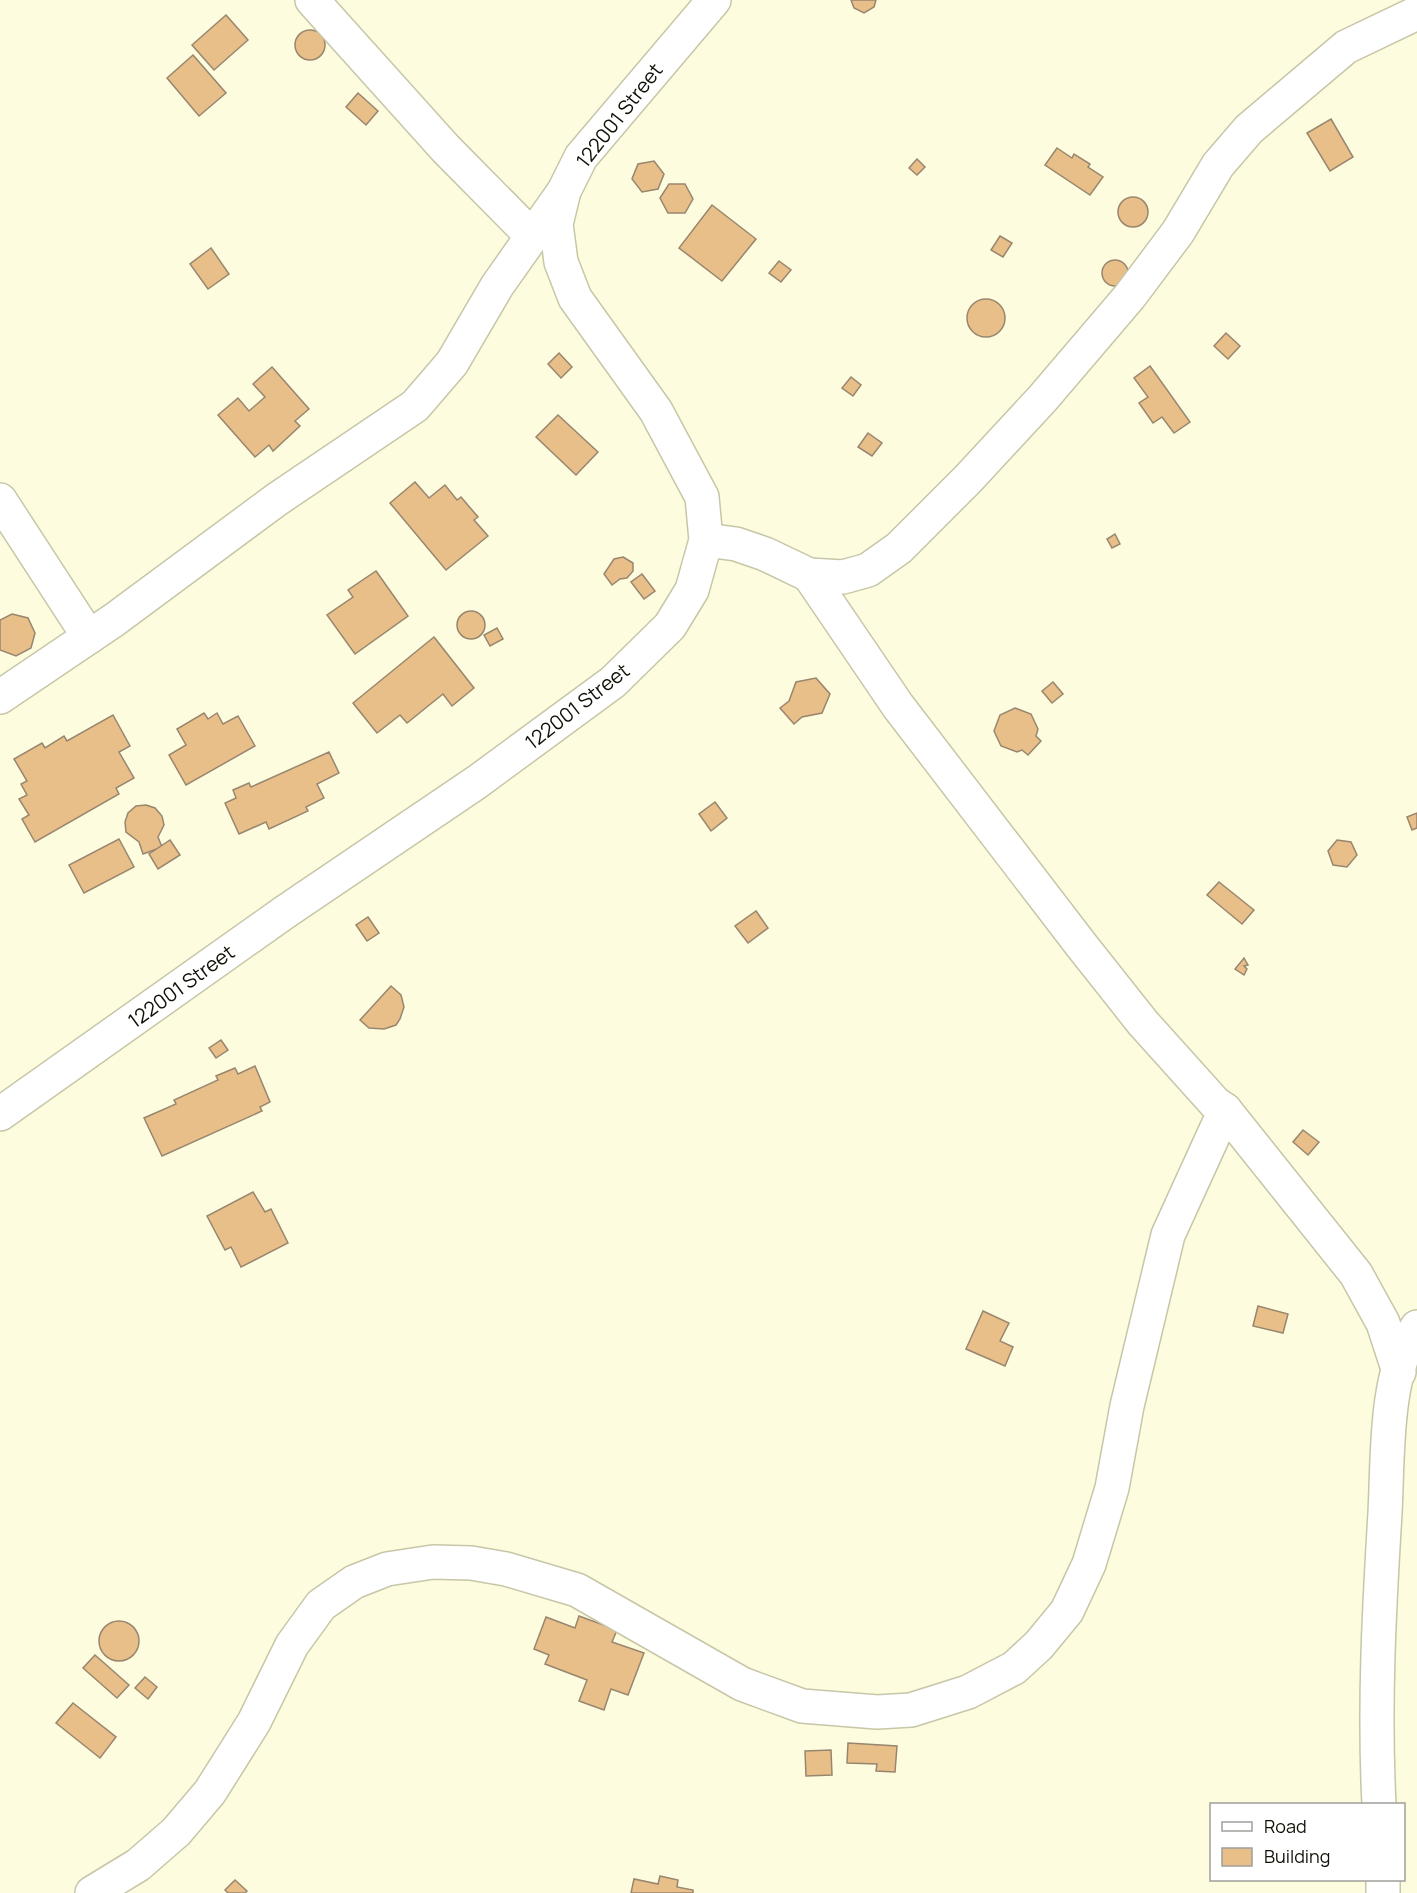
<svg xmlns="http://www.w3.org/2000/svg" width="1417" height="1893" font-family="Manrope,sans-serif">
<rect width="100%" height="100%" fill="#fefcde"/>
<g fill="#e8bf89" stroke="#98866f" stroke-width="1.5">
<path d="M851 0H876L874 7 864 13 854 8Z"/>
<path d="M226 15 248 40 214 70 192 45Z"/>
<circle cx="310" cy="45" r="15"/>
<path d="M193 55 226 93 199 116 167 78Z"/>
<path d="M358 93 378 111 366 125 346 107Z"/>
<path d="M1331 119 1353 157 1330 171 1307 133Z"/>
<path d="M1057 148 1072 158 1074 154 1090 164 1088 167 1103 177 1090 195 1045 165Z"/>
<path d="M917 159 925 167 917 175 909 168Z"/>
<path d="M654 161 664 174 658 189 642 192 632 179 638 164Z"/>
<path d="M669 184H685L693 199 685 213H668L660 198Z"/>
<circle cx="1133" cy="212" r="15"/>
<path d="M712 205 756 239 722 281 679 248Z"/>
<path d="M1000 236 1012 243 1003 257 991 250Z"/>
<path d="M211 248 229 274 208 289 190 264Z"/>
<circle cx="1115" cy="273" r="13"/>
<path d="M779 261 791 270 781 282 769 273Z"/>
<circle cx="986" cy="318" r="19"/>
<path d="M1226 333 1240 346 1228 359 1214 346Z"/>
<path d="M559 353 572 367 561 378 548 364Z"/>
<path d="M1150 366 1190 422 1174 433 1162 417 1153 423 1139 403 1148 397 1134 378Z"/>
<path d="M272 367 309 409 295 421 300 426 273 451 269 445 255 457 218 415 238 398 249 411 265 397 253 384Z"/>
<path d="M851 377 861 385 853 396 842 388Z"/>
<path d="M558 415 598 452 576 475 536 437Z"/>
<path d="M868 433 882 443 872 456 858 447Z"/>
<path d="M415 482 429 498 445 485 457 500 461 497 478 517 474 520 488 536 446 570 390 503Z"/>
<path d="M1115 534 1120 544 1112 548 1107 539Z"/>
<path d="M623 557 633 563V571L627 578 620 579 612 585 604 574 614 559Z"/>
<path d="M376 571 408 616 355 654 327 615 353 597 348 590Z"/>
<path d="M642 574 655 591 644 599 631 582Z"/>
<circle cx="471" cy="625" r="14"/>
<path d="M12 614 28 618 35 633 31 648 16 656 0 650V620Z"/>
<path d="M497 628 503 639 490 646 484 635Z"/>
<path d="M434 637 474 688 452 706 443 694 407 723 400 715 377 733 353 703Z"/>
<path d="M816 678 830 694 822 713 802 717 794 724 780 708 789 701 796 682Z"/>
<path d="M1053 682 1063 694 1052 703 1042 691Z"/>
<path d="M1015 708 1031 714 1038 729 1036 736 1041 741 1028 755 1022 750 1017 752 1001 746 994 731 1000 715Z"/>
<path d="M204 713 208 719 217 713 223 724 238 716 255 746 186 785 169 755 186 745 177 729Z"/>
<path d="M113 715 130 746 119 752 134 778 116 788 119 794 35 842 22 819 29 815 19 799 27 795 21 784 27 781 14 759 42 743 45 748 64 736 67 741Z"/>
<path d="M329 752 339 773 317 784 324 798 306 807 308 811 269 829 266 822 239 834 225 803 236 798 233 790 249 783 251 787Z"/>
<path d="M715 802 727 818 711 831 699 814Z"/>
<path d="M146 805 155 808 162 816 164 825 158 837 162 847 143 854 139 842 126 832 125 822 128 813 136 806Z"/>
<path d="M1417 813V828L1412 830 1407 817Z"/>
<path d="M119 839 134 867 84 893 69 865Z"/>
<path d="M170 840 180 855 158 869 149 854Z"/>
<path d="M1337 840 1351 842 1357 855 1347 867 1333 865 1328 851Z"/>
<path d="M1219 882 1254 910 1242 924 1207 895Z"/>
<path d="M756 911 768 928 748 943 735 926Z"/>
<path d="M368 917 379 933 367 941 356 925Z"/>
<path d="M1244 958 1248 965 1244 966 1247 969 1244 975 1235 969Z"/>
<path d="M391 986 401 995 404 1007 400 1019 396 1025 384 1029 369 1028 360 1020Z"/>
<path d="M221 1040 228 1050 216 1058 209 1048Z"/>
<path d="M255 1066 270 1102 260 1107 262 1111 162 1156 144 1118 176 1104 174 1100 218 1080 216 1076 235 1068 238 1074Z"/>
<path d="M1303 1130 1319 1142 1308 1155 1293 1142Z"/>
<path d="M253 1192 265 1212 271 1209 288 1243 241 1267 231 1247 225 1250 207 1216Z"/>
<path d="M1258 1306 1288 1314 1283 1333 1253 1326Z"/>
<path d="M983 1311 1009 1323 1000 1341 1013 1347 1005 1366 966 1349Z"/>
<path d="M579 1616 617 1630 612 1642 644 1653 628 1695 611 1689 604 1710 579 1701 587 1680 545 1664 549 1655 534 1649 546 1617 575 1628Z"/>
<circle cx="119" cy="1641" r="20"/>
<path d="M95 1655 129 1685 117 1698 83 1668Z"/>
<path d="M145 1677 157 1687 148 1699 135 1688Z"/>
<path d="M73 1703 116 1737 100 1758 56 1723Z"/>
<path d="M848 1743 897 1746 895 1772 876 1771 877 1764 847 1763Z"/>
<path d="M831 1750 832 1775 806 1776 805 1751Z"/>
<path d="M660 1876 678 1880 677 1887 693 1890V1893H631L634 1879 658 1884Z"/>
<path d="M235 1880 247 1891 245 1893H228L225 1890Z"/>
</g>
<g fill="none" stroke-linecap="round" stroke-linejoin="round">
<defs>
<g id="street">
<path d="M312 0 446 149 532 236"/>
<path d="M0 500 89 637"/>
<path d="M706 540 736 544 765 554 809 575 843 577 868 570 899 548 968 479 1043 398 1130 296 1178 232 1218 165 1249 129 1346 47 1417 13"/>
<path d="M809 575 898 706 1082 946 1143 1023 1215 1103 1225 1110 1356 1274 1383 1323 1399 1372"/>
<path d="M0 697 114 620 276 500 415 406 452 363 497 286 564 191"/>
<path d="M1379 1804C1374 1707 1379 1611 1385 1513 1388 1459 1384 1373 1417 1327"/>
<path d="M1383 1880V1893"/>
<path d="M92 1893 138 1865 176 1832 210 1792 254 1722 292 1645 321 1605 354 1582 387 1569 433 1562 471 1563 506 1569 577 1590 742 1684 802 1706 877 1712 911 1710 968 1692 1014 1668 1039 1645 1067 1611 1089 1564 1112 1488 1127 1406 1168 1235 1225 1110"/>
</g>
<path id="secondary" d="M0 1114 285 912 477 782 613 682 670 626 692 590 706 540 702 497 656 411 575 298 561 262 556 224 564 191 581 157 714 0"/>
</defs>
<use href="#street" stroke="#c7c6a8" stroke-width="36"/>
<use href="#secondary" stroke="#c7c6a8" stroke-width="36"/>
<use href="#street" stroke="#fff" stroke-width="33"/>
<use href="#secondary" stroke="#fff" stroke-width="33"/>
</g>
<g text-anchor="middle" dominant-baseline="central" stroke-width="5" stroke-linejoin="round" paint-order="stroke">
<g font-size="20" fill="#111006" stroke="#fff">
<text transform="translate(619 115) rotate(-52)">122001 Street</text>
<text transform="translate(577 706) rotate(-38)">122001 Street</text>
<text transform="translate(181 986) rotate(-36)">122001 Street</text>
</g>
</g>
<rect x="1210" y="1803" width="195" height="78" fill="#ffffff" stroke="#a09f9b" stroke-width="1.5"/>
<rect x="1222" y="1822" width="30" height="9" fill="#ffffff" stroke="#a09f9b" stroke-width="1.5"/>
<text x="1264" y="1833" font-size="18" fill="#111006">Road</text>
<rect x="1222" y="1848" width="30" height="18" fill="#e8bf89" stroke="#a09f9b" stroke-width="1.5"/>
<text x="1264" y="1863" font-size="18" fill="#111006">Building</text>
</svg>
